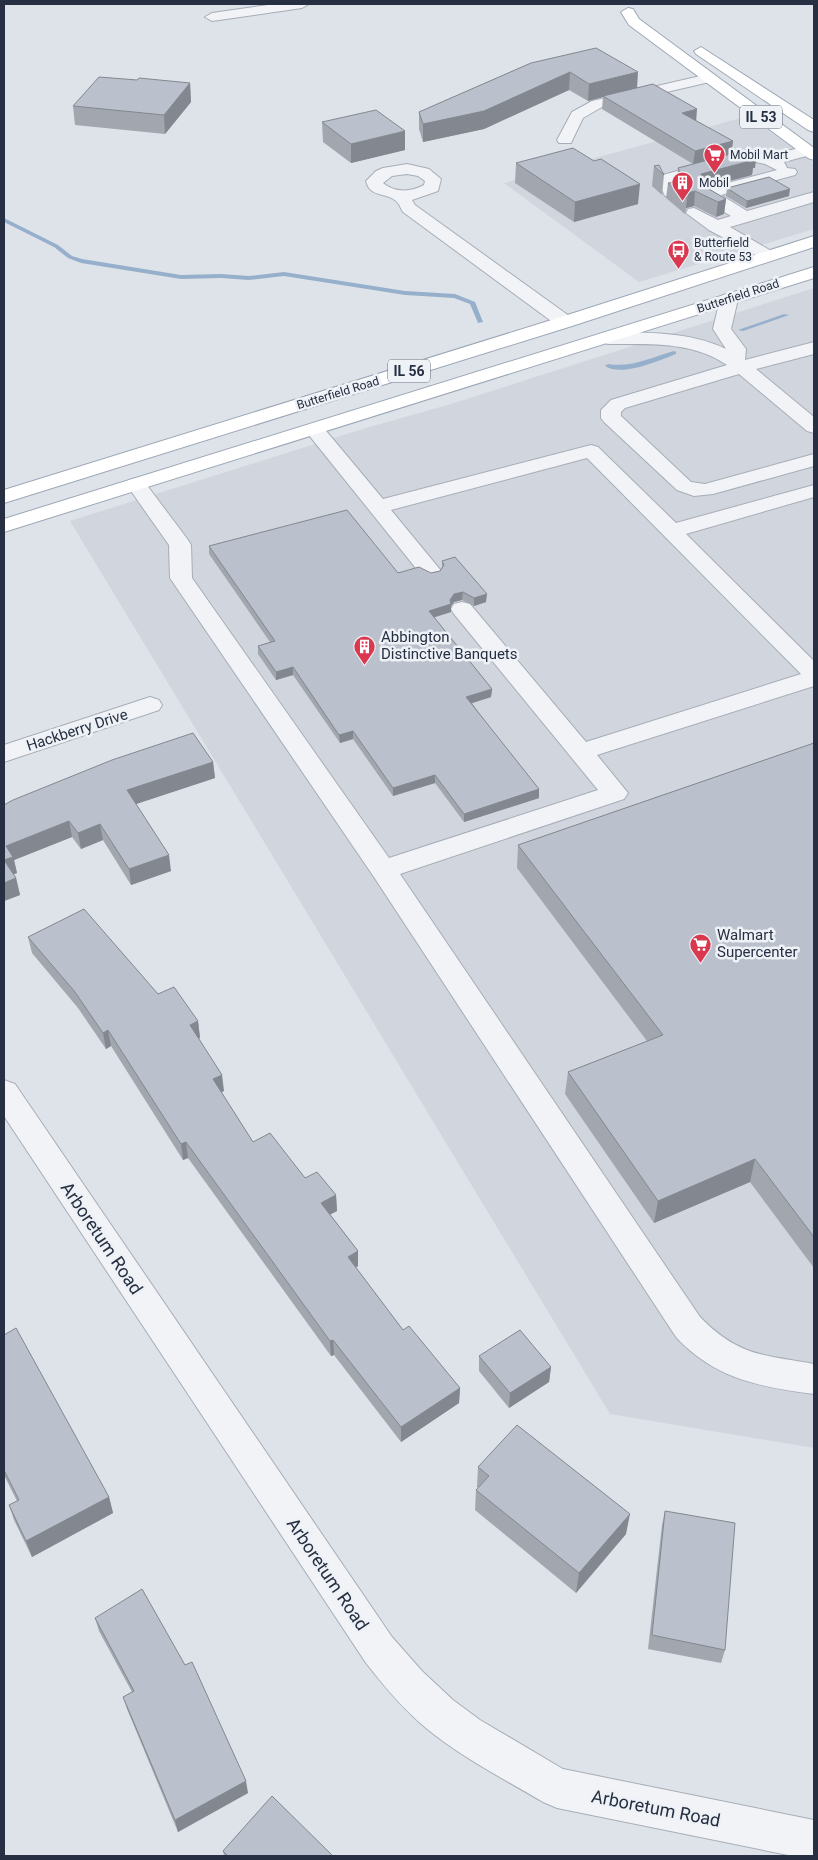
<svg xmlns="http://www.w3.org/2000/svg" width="818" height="1860" font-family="Roboto,sans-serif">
<rect width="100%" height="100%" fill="#dee3e9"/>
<g fill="#d0d5de">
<path d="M748 116 814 163V229L639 282 504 183Z"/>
<path d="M814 288V1448L610 1414 70 521 366 428 451 404Z"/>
</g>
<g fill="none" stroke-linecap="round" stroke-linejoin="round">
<g fill="#96b0cc" fill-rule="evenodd">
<path d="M4 218 58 245 72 256 82 259 181 275 221 274 249 276 284 272 405 291 455 294 475 302 483 322 478 323 470 304 454 298 405 295 284 276 249 280 221 278 181 279 81 263 68 258 54 247 4 222Z"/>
<path d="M784 314 789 315 743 331 738 330Z"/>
<path d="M674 351 676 352V354C658 361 622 377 605 366L608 364C632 368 652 357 674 351Z"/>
</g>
<defs>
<g id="minor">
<path d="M275 4H309L302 8 212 21 205 17 212 13Z"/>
<path d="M709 74 714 75 716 78 714 81 602 107 583 118 571 143H559L557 140 572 112 592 101Z"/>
<path d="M808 146 814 148V154L784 162 787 168 795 169 797 172 795 175 721 195 747 211 814 192V202L730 227 773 252 776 256 773 260 767 261 709 230 686 213 688 209 694 208 718 220 731 216 701 198 699 194 701 190 777 170 765 164 751 161 674 182 679 192 677 196H665L657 179 659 176 751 151 770 155Z"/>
<path d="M407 164 429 169 441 179 438 191 412 200 415 205 572 318 574 322 572 326H558L403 212C401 209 399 203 396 201 386 192 370 198 366 181L376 171 383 168ZM407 174 418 176 425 181 424 185C411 192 395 193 383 183L392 176Z"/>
<path d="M729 294 735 295 738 299 731 329 746 349 745 360 814 342V354L756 369 814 417V433L807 431 739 374 625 408 621 412V416L691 482 705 484 814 454V466L713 494 694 496 677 490 604 422 601 418V410L611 400 727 365C693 341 648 344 608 344L601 342 599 338 601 334 608 332C647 333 689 331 726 349L713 329 720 299 723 295Z"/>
<path d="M315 424 322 426 383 499 591 445 598 447 676 523 814 485V497L686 534 814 661V686L597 755 628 793 624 799 400 874 700 1317C738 1356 763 1355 814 1364V1394C760 1387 715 1379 676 1337L374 877 170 578 169 545 126 484 129 480 136 478 143 480 188 540 191 545 192 578 389 858 598 790 454 614 451 609 454 604 462 602 470 604 586 742 801 674 587 458 391 510 442 572 439 577 431 579 423 577 308 434 305 430 308 426Z"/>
<path d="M150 697 159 700 162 705 159 710 4 762V745Z"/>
<path d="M4 1080 15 1084 392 1637 422 1671 453 1700 480 1720 563 1769 814 1820V1856H793L557 1808 543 1802C504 1779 461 1757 426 1728 403 1709 384 1686 366 1663L4 1116Z"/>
</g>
<g id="major">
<path d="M628 8 633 9 639 19 814 148V160L808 158 629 25 621 12Z"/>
<path d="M701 47 814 120V132L808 130 696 54 694 51Z"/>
<path d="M814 236V247L572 326 4 503V490L558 318Z"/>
<path d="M814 267V278L4 532V519Z"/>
</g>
</defs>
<use href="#minor" stroke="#a7adb7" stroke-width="2"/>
<use href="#major" stroke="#9da7b6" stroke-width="2"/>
<use href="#minor" fill="#f1f3f7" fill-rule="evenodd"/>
<use href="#major" fill="#fff" fill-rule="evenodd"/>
</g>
<g fill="#a1a6af">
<path d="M531 63 637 88 733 141 731 154 755 168H753L752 175 706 187 726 199 724 214 716 217 694 206 686 208 685 214 666 198 668 183 677 182 678 168 693 164 602 109 603 97 588 101 569 90 484 129 423 142 419 129V112Z"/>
<path d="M137 80 190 83 191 102 165 134 75 125 73 106Z"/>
<path d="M322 122 405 150 351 163 323 142Z"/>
<path d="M516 163 638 204 574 222 515 183Z"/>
<path d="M654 166 664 175 662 195 652 186Z"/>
<path d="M727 188 789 196 746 208 726 196Z"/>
<path d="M209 546 398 573H431L440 571 442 567V561L486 602 474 606 462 600 454 602 451 606V612L434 617 492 689 491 697 472 703 539 798 464 822 435 783 393 796 353 739 340 743 293 675 276 680 258 654V646L270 642 209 554Z"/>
<path d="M814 743V1268L750 1182 654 1223 565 1094 568 1072 647 1041 517 868 518 845Z"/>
<path d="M213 762 215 778 136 804 171 871 131 885 103 840 81 849 72 837 14 860 17 873 13 874 16 878 20 895 4 901V805Z"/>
<path d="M28 937 158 994 198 1021 200 1038H198L224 1091 221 1092 253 1142 305 1178 336 1195 337 1211 330 1214 358 1251V1266L356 1268 403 1330 460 1388 459 1403 401 1442 334 1355 331 1356 188 1158 183 1160 111 1046 106 1049 78 1008 32 953Z"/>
<path d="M4 1335 109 1497 113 1513 32 1557 14 1520 9 1505 17 1501 4 1475Z"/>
<path d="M479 1356 551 1367 549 1382 509 1408 479 1371Z"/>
<path d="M478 1467 626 1534 576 1593 475 1510 476 1490 478 1488 477 1487Z"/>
<path d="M665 1511 725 1650 721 1663 648 1649 662 1525Z"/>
<path d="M95 1618 248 1793 178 1832 127 1709 123 1697 132 1692 99 1631Z"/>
<path d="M223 1851 333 1856H224Z"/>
</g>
<g fill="#83878f">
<path d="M570 72 569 90 484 129 423 142V124Z"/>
<path d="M638 72 637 89 603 96V97L588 101 589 84Z"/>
<path d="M190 83 191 102 165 134 164 115Z"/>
<path d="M697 109 696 123 682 113Z"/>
<path d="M405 131V150L351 163V144Z"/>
<path d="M733 141 731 154 693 165 695 151Z"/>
<path d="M757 153 755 168H753L752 175 699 189V180L701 174 747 156Z"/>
<path d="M640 184 638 204 574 222 575 202Z"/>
<path d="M790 189 789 196 746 208 747 201Z"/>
<path d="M695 191 694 206 686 208 685 214 688 193Z"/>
<path d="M726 199 724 214 716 217 718 202Z"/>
<path d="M463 592 462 600 454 602 451 606V612L429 619V611L450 600 454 594Z"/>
<path d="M487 594 486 602 474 606V598Z"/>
<path d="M293 667V675L276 680V672Z"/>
<path d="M492 689 491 697 466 705V697Z"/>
<path d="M353 731V739L340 743 339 735Z"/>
<path d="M213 762 215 778 130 806 127 790Z"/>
<path d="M435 775V783L393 796V788Z"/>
<path d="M539 789V798L464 822V814Z"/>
<path d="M69 821 72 837 14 860 17 873 7 877 4 860 6 846Z"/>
<path d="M100 824 103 840 81 849 78 833Z"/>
<path d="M169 855 171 871 131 885 129 869Z"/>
<path d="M16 878 20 895 4 901V883Z"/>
<path d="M198 1021 200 1038 192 1041 190 1025Z"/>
<path d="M108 1030 111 1046 106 1049 103 1033Z"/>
<path d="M222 1075 224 1091 215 1095 213 1079Z"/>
<path d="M186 1142 188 1158 183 1160 181 1144Z"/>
<path d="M755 1159 750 1182 654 1223 658 1201Z"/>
<path d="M336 1195 337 1211 322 1219 321 1203Z"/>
<path d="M358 1251V1266L348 1272V1257Z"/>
<path d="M333 1340 334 1355 331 1356 330 1341Z"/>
<path d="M551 1367 549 1382 509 1408 510 1393Z"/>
<path d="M460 1388 459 1403 401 1442V1427Z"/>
<path d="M109 1497 113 1513 32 1557 26 1541Z"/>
<path d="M630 1514 626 1534 576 1593 579 1573Z"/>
<path d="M246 1781 248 1793 178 1832 175 1820Z"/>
</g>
<g fill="#bbc1cc" stroke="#83878f">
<path d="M596 48 638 72 589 84 570 72 484 111 423 124 419 112 531 63Z"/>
<path d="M99 77 137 80 139 78 190 83 164 115 73 106Z"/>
<path d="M653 84 697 109 682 113 733 141 695 151 603 96Z"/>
<path d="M376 110 405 131 351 144 322 122Z"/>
<path d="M573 148 594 161 601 159 640 184 575 202 516 163Z"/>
<path d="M750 149 757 153 747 156 754 160 701 174 699 180 702 185 726 199 718 202 695 191 688 193 686 199 668 183 680 182 682 176 678 168Z"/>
<path d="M659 165 664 175 654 166Z"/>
<path d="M769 177 790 189 747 201 727 188Z"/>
<path d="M347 510 398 573 419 567 431 573 440 571 444 565 442 561 455 557 487 594 474 598 463 592 454 594 450 600 451 604 429 611 492 689 466 697 539 789 464 814 435 775 393 788 353 731 339 735 293 667 276 672 258 646 275 641 209 546Z"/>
<path d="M193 733 213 762 127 790 169 855 129 869 100 824 78 833 69 821 6 846 13 857 4 860 16 878 4 883V805L13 800 112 760Z"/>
<path d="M814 743V1237L755 1159 658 1201 568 1072 663 1035 518 845Z"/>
<path d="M84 909 158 994 174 987 198 1021 190 1025 222 1075 213 1079 253 1142 270 1133 305 1178 317 1172 336 1195 321 1203 358 1251 348 1257 403 1330 409 1326 460 1388 401 1427 333 1340 330 1341 186 1142 181 1144 108 1030 103 1033 75 992 28 937Z"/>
<path d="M16 1328 109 1497 26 1541 9 1505 19 1500 4 1470V1335Z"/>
<path d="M520 1330 551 1367 510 1393 479 1356Z"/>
<path d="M517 1425 630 1514 579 1573 476 1490 489 1476 478 1467Z"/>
<path d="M665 1511 735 1523 725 1650 652 1635Z"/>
<path d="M142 1589 185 1665 192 1662 246 1781 175 1820 123 1697 134 1691 95 1618Z"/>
<path d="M272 1796 333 1856H228L223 1851Z"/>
</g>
<defs>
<symbol id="supermarket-pin" viewBox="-11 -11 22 30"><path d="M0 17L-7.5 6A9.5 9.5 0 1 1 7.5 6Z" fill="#d9384f" stroke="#eef2f7"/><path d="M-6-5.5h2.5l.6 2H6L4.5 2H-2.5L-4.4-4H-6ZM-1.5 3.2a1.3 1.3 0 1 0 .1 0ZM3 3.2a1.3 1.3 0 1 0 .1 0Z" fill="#fff"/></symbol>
<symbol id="building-pin" viewBox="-11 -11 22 30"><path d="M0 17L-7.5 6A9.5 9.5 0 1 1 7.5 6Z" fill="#d9384f" stroke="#eef2f7"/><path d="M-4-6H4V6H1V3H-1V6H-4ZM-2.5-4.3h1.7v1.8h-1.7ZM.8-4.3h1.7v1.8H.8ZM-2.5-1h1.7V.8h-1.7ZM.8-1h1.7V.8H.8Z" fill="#fff"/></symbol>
<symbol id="bus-pin" viewBox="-11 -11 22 30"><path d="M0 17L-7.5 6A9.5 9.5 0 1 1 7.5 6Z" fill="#d9384f" stroke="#eef2f7"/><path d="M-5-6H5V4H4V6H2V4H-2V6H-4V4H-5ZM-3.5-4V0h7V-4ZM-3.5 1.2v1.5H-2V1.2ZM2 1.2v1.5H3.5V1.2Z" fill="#fff"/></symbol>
</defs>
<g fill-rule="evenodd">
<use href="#supermarket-pin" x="702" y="142" width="25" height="34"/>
<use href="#building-pin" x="670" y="170" width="25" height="34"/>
<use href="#bus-pin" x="666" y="238" width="25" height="34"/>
<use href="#building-pin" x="352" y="634" width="25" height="34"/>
<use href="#supermarket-pin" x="688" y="932" width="25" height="34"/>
</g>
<g text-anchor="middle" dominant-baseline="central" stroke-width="5" stroke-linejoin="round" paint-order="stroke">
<g font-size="12" fill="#263042" stroke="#eef2f7" text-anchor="start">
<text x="730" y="155">Mobil Mart</text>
<text x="699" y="183">Mobil</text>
<text x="694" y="243">Butterfield<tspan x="694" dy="14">&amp; Route 53</tspan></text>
</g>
<g font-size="12" fill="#263042" stroke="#eef2f7">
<text transform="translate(738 296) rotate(-18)">Butterfield Road</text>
<text transform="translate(338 393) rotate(-17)">Butterfield Road</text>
</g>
<g fill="#eef2f7" stroke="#626a78" stroke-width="1">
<rect x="740" y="105.5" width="42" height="23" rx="4"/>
<rect x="388" y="359.5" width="42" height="23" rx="4"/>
</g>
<g font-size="14" font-weight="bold" fill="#263042">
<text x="761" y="117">IL 53</text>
<text x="409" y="371">IL 56</text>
</g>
<g font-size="15" fill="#263042" stroke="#eef2f7" text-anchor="start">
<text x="381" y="637">Abbington<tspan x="381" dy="17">Distinctive Banquets</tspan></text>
<text x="717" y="935">Walmart<tspan x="717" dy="17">Supercenter</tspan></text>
</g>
<g font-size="15" fill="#263042" stroke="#eef2f7">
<text transform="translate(77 730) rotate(-18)">Hackberry Drive</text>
</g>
<g font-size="18" fill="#263042" stroke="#eef2f7">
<text transform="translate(102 1238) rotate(56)">Arboretum Road</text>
<text transform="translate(328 1574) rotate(56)">Arboretum Road</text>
<text transform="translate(656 1808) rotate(11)">Arboretum Road</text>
</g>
</g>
<rect width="818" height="1860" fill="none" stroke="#263042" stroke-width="10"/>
</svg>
